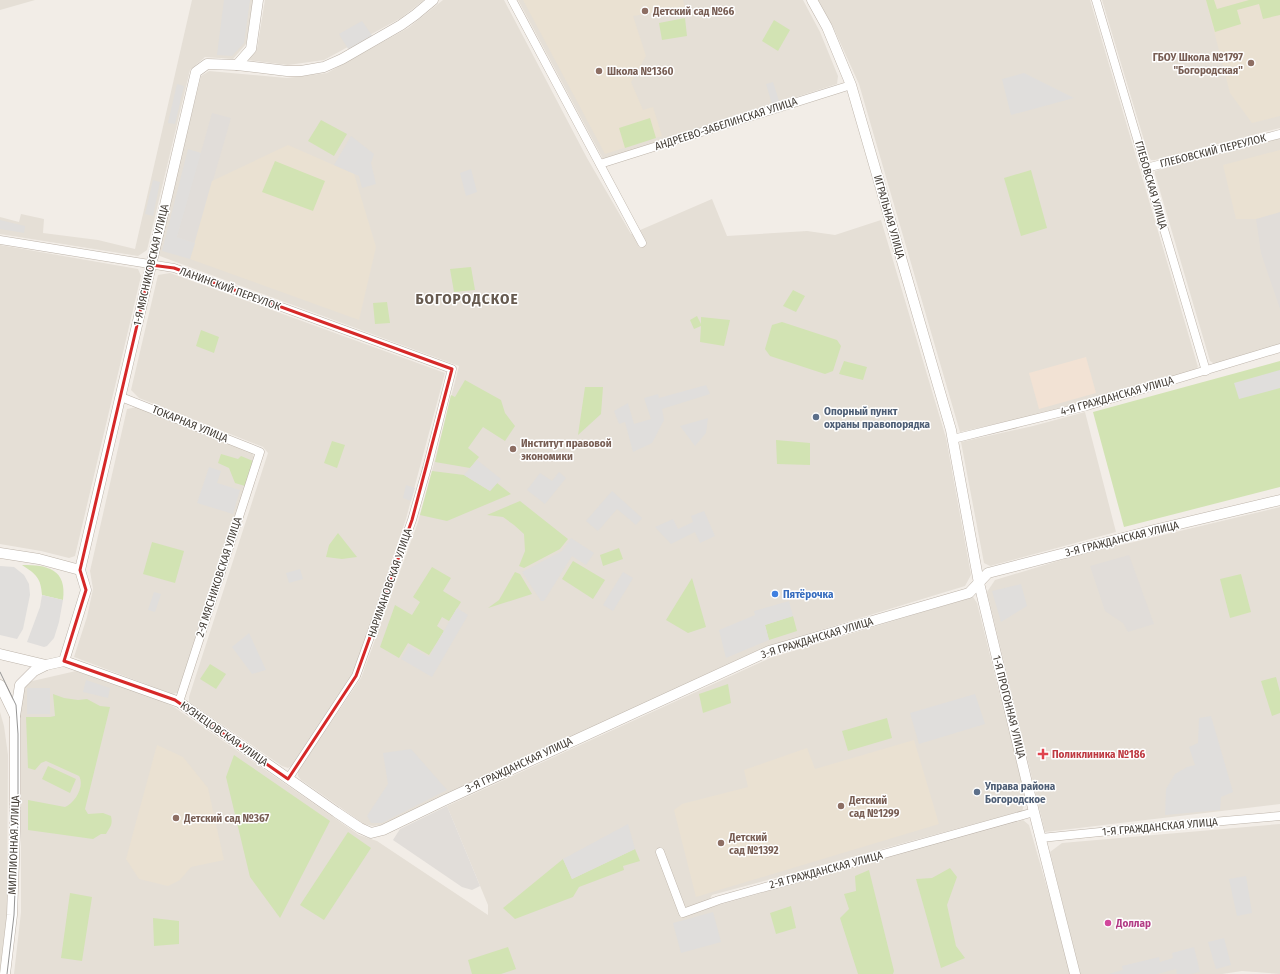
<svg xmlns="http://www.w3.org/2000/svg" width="1280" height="974" font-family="'Fira Sans Condensed',sans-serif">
<rect width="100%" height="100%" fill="#f2ede7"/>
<g fill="#e5dfd6">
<path d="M0 0H35L0 10Z"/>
<path d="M192 0H253L246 44 233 59 205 57 190 70 147 250 138 256 0 234V217L19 222 21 214 44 219 43 233 98 240 135 249Z"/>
<path d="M265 0H424L401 18 324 60 288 65 248 60 257 49Z"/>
<path d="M443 0H504L587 158 631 234 712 199 727 236 807 231 835 235 881 220 946 438 971 575 965 586 765 647 381 825 372 826 364 824 301 780 298 776V771L361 678 418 522 432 471 459 366 157 255 201 76 209 71 287 78 327 73 408 28Z"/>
<path d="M518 0H803L820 32 838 76 837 84 603 159Z"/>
<path d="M818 0H1090L1198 367 1191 372 1032 416 960 432 859 84 834 29Z"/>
<path d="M1102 0H1280V128L1155 160H1151L1149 157Z"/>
<path d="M1280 138V345L1215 364 1210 361 1155 174V171Z"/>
<path d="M0 245 138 269 141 276 75 556 69 558 41 551 0 544Z"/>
<path d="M170 273 445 373 406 519 354 675 292 766 288 768 282 766 189 702V697L268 453 263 447 139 398 131 390 158 275Z"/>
<path d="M137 407 252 453 256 460 181 692 172 694 74 657 87 617 93 589 90 571 127 409Z"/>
<path d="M1085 412 1116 532 990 566 984 563 961 442 1033 426Z"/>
<path d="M1280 507V804L1045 832 987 592 995 580 1071 557Z"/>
<path d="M973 597 977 603 1026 800 1022 811 712 895 704 909 1023 820 1029 825 1052 905 1070 974H14L21 912V692L28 682 76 671 162 701 174 707 359 835 377 841 488 915V905L447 806 770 658Z"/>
<path d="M0 712 4 726 8 755 7 912 0 969Z"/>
<path d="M1280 824V974L1242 971 1222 974H1080L1050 852 1062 843Z"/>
</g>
<path fill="#f2e2d4" d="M1086 357 1096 393 1039 409 1029 373Z"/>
<g fill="#e1ddd9">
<path d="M212 113 231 118 195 243 177 237Z"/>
<path d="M1280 212V309L1261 253 1256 219Z"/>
<path d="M1129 555 1154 624 1128 632 1123 623 1105 611 1090 566Z"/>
<path d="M447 806 480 886 472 890 462 887 393 840 400 829Z"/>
</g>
<g fill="#eae1d2">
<path d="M523 0H683L685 7 633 16 646 56 631 82 643 110 653 107 662 136 605 154Z"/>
<path d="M1206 0H1280V116L1252 123 1230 93Z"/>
<path d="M288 145 354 174 376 247 359 320 190 259 212 181Z"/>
<path d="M1280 150V212L1256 219H1236L1223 165Z"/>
<path d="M914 740 939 824 696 897 674 810 682 804 748 787 744 770 807 748 815 769Z"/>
<path d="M157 745 183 757 208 788 224 860 191 867 180 880 168 886 139 879 126 859Z"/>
</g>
<g fill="#d2e3b3">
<path d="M1206 0H1214L1217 9 1249 0H1280V15L1263 19 1259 4 1237 10 1241 24 1215 32Z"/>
<path d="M685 18 687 36 662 40 659 23Z"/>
<path d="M774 20 790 30 778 51 762 41Z"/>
<path d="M650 118 656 138 625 148 619 128Z"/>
<path d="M321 120 347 134 334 156 308 141Z"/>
<path d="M275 161 325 181 313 211 262 192Z"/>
<path d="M1031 170 1047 228 1021 236 1004 178Z"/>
<path d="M471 267 475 290 454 292 450 269Z"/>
<path d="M793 290 805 296 796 312 783 306Z"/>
<path d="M387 302 390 323 375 324 373 303Z"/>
<path d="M697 316 701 324V317L730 320 724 346 700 342 701 326 694 329 690 320Z"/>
<path d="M782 322 837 340 841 346 833 371 825 374 770 356 765 349 772 325Z"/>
<path d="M201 330 219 337 214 353 196 346Z"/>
<path d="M844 361 867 367 863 380 839 374Z"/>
<path d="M1280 361V487L1124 527 1093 412Z"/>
<path d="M465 380 501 400 505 413 515 426 505 441 483 427 468 448 479 457 470 468 435 462 451 395 455 397Z"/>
<path d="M585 387H603L601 414 578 435Z"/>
<path d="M776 440 810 443V465L777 464Z"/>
<path d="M332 441 345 445 337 468 324 463Z"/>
<path d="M221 454 238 459 241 456 253 461 245 486 235 483 229 468 218 463Z"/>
<path d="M432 471 464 475 490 491 497 483 511 494 447 521 420 515Z"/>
<path d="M520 501 568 539 560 549 524 568 519 566 525 551 524 534 514 525 503 517 487 515Z"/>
<path d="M338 533 357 557 342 559 326 557 329 545Z"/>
<path d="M152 542 184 551 175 583 143 574Z"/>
<path d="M619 548 623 559 603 566 600 555Z"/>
<path d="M573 561 605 580 593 599 562 579Z"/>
<path d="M22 565C48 565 67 569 63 600L42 595C41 578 36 574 22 565Z"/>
<path d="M432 567 451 578 443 591 461 602 449 621 442 617 437 626 444 631 429 655 408 643 399 658 380 647 395 605 412 615 420 602 413 597Z"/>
<path d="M515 572 520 574 532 594 488 608 499 600Z"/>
<path d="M1241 574 1251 612 1230 618 1220 579Z"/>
<path d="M692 578 706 627 688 633 666 620Z"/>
<path d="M793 616 797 631 769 640 765 625Z"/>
<path d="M210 664 226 674 216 689 200 679Z"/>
<path d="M1276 677 1280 692V713L1272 716 1261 681Z"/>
<path d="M728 684 731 703 703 713 699 694Z"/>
<path d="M53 694 64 698 78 700 87 699 100 706 110 707 85 809 88 814 103 813 111 816C113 825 110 827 106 834H101L93 839 28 830V800L65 807C75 803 85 786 79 776L46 761 41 763 35 770 28 768 26 717H50L55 716Z"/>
<path d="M887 718 892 738 848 751 842 731Z"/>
<path d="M234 755 330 821 280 918 250 877 226 777Z"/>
<path d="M48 766 76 779 70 793 42 779Z"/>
<path d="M348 832 371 848 324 920 300 905Z"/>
<path d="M635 849 640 861 623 866 624 870 579 887 573 897 515 919 503 908 563 859 572 879Z"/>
<path d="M950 868 957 877 947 905 956 946 965 958 941 968 916 879 932 878Z"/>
<path d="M869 870 894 971 893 974H858L840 918 849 909 844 894 856 891 855 876Z"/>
<path d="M70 893 92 897 82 961 61 958Z"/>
<path d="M791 906 796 928 776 934 770 913Z"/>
<path d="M153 918 179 921V944L154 946Z"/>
<path d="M508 947 516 969 501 974H472L468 960Z"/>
</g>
<g fill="#e0dedc">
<path d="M224 0H250L244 43 232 56 217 55Z"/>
<path d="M362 21 373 37 350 52 339 34Z"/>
<path d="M1024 73 1074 98 1011 115 1002 79Z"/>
<path d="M773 82 779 101 772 104 766 84Z"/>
<path d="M177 84 184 86 175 124 168 123Z"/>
<path d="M351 136 374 154 371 163 376 184 362 188 359 176 334 165Z"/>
<path d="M188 149 201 153 177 237 195 243 190 259 162 251Z"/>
<path d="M471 169 477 192 466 196 460 173Z"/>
<path d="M153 180 160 182 153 216 145 214Z"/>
<path d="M0 220 25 226 24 233 0 229Z"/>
<path d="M1280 370V388L1239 399 1234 383Z"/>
<path d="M706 385 710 394 662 409 664 420 652 443 633 452 625 422 619 424 614 411 628 403 634 424 651 419 644 398 658 394 659 398Z"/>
<path d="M708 418 706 433 695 446 680 426Z"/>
<path d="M477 460 501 479 490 491 464 475Z"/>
<path d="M209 467 221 471 217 483 240 490 233 514 197 503Z"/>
<path d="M559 472 566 478 545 504 527 490 540 473 552 481Z"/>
<path d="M406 485 415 488 411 501 403 498Z"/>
<path d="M612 491 642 518 636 525 617 509 598 531 586 521Z"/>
<path d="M704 511 715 536 700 543 695 532 671 544 655 527 673 519 678 529 693 522 691 516Z"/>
<path d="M571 538 594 553 586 565 572 556 544 601H541L522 572 562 551Z"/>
<path d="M0 566 14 567 24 575 29 584 30 595 23 629 17 639 0 635Z"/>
<path d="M300 569 303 579 289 583 286 573Z"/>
<path d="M623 572 633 578 613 611 603 605Z"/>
<path d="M1021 584 1027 606 1001 622 992 591Z"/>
<path d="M154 592 161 594 155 612 148 610Z"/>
<path d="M42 595 63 600 59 622 54 638 47 646 44 647 27 642 40 607Z"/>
<path d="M789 601 793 616 765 625 769 640 726 658 719 630 755 615 754 611Z"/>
<path d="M457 608 468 615 432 677 401 659 409 646 429 657Z"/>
<path d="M249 633 266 670 252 674 232 647Z"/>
<path d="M86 680 110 688 108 698 83 692Z"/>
<rect x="27" y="688" width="23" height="26"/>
<path d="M975 694 985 724 919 744 910 713Z"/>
<path d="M1211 716 1233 792 1221 797 1220 810 1165 815 1166 789 1175 774 1187 767 1195 765 1189 747 1198 743 1199 718Z"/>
<path d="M411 749 447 790 382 823H371L367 816 388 784 383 753Z"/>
<path d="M628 824 635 849 572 879 563 859Z"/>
<path d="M1246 876 1252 913 1237 916 1229 879Z"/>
<path d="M713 912 721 942 681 953 673 923Z"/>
<path d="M1224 938 1231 965 1216 969 1208 942Z"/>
<path d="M1194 947 1200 972 1191 974H1177L1176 969 1157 974H1108L1123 970 1122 966 1159 957 1160 962 1173 958 1172 953Z"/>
</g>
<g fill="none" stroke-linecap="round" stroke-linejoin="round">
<defs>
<g id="minor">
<path d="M512 0 642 243"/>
<path d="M1096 0 1206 371"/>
<path d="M600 164 851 85"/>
<path d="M1146 168 1280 134"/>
<path d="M0 240 174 268 452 369 427 468 412 520 356 676 288 779"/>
<path d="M121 397 260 452 179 702"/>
<path d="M953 439 1087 406 1280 348"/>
<path d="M1041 838 1110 831 1280 816"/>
<path d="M660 852 683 913 719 900 1034 812"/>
</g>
<g id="tertiary">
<path d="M812 0 827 27 851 85 951 430 979 583 1034 812 1075 974"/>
<path d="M237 65 287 71H301L324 67 342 59 401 25 415 15 433 0"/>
<path d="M0 553 39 559 80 570 86 590 64 661 46 665 34 671 20 685 15 716V832L12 915 5 974"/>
<path d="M80 570 196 72 207 64 237 65 251 49 258 0"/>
<path d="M0 654 46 665"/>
<path d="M64 661 179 702 336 812 360 828 371 833 383 830 445 800 769 651 969 593 988 573 1154 530 1280 500"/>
<path d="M0 685 15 716"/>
</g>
</defs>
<use href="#minor" stroke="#bdb4aa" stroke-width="9"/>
<use href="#tertiary" stroke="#bdb4aa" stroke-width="11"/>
<use href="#minor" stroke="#fff" stroke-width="8"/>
<use href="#tertiary" stroke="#fff" stroke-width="10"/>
<path stroke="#959595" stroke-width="1" d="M0 672 16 705 18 734V819L14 915 7 974"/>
</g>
<path fill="none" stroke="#d62828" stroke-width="3" stroke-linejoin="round" d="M151 265 174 268 452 369 412 520 356 676 288 779 175 700 64 661 86 590 80 570Z"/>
<g fill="#8d6e63" stroke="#fff" stroke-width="1.5">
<circle cx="645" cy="11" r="4"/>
<circle cx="1251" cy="63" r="4"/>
<circle cx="599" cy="71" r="4"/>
<circle cx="513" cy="449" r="4"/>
<circle cx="841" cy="806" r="4"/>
<circle cx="176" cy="818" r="4"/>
<circle cx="721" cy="843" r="4"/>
</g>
<g fill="#5c6f8a" stroke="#fff" stroke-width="1.5">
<circle cx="816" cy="417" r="4"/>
<circle cx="977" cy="792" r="4"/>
</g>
<circle fill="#3f7fe0" stroke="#fff" stroke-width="1.5" cx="775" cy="594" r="4"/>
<path fill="#e0444e" stroke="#fff" stroke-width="1.5" d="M1041 748h4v4h4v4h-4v4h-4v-4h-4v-4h4z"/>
<circle fill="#d1479c" stroke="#fff" stroke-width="1.5" cx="1108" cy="923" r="4"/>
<g text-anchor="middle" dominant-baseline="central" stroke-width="3" stroke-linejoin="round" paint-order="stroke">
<g font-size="11" font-weight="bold" fill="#785e54" stroke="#fff" text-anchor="start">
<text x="653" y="11">Детский сад №66</text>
<text x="1243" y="57" text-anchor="end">ГБОУ Школа №1797<tspan x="1243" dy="13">"Богородская"</tspan></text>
<text x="607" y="71">Школа №1360</text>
<text x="521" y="443">Институт правовой<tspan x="521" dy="13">экономики</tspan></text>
<text x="849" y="800">Детский<tspan x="849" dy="13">сад №1299</tspan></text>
<text x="184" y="818">Детский сад №367</text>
<text x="729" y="837">Детский<tspan x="729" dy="13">сад №1392</tspan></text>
</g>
<g font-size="11" fill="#443e37" stroke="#fff">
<text transform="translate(726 124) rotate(-18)">АНДРЕЕВО-ЗАБЕЛИНСКАЯ УЛИЦА</text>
<text transform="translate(1213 151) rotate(-14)">ГЛЕБОВСКИЙ ПЕРЕУЛОК</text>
<text transform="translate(1151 185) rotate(74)">ГЛЕБОВСКАЯ УЛИЦА</text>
<text transform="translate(889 217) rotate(74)">ИГРАЛЬНАЯ УЛИЦА</text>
<text transform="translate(151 265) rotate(-77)">1-Я МЯСНИКОВСКАЯ УЛИЦА</text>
<text transform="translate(230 289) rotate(20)">ЛАНИНСКИЙ ПЕРЕУЛОК</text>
<text transform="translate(1117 396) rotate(-16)">4-Я ГРАЖДАНСКАЯ УЛИЦА</text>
<text transform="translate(190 424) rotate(22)">ТОКАРНАЯ УЛИЦА</text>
<text transform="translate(1122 539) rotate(-14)">3-Я ГРАЖДАНСКАЯ УЛИЦА</text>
<text transform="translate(219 577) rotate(-72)">2-Я МЯСНИКОВСКАЯ УЛИЦА</text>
<text transform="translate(390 583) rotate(-71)">НАРИМАНОВСКАЯ УЛИЦА</text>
<text transform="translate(817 638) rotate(-17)">3-Я ГРАЖДАНСКАЯ УЛИЦА</text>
<text transform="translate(1009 707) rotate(76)">1-Я ПРОГОННАЯ УЛИЦА</text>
<text transform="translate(224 734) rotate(35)">КУЗНЕЦОВСКАЯ УЛИЦА</text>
<text transform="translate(519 765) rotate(-25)">3-Я ГРАЖДАНСКАЯ УЛИЦА</text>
<text transform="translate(1160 827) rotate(-5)">1-Я ГРАЖДАНСКАЯ УЛИЦА</text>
<text transform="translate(14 845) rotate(-88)">МИЛЛИОННАЯ УЛИЦА</text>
<text transform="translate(826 870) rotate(-15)">2-Я ГРАЖДАНСКАЯ УЛИЦА</text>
</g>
<g font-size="11" font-weight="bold" fill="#4e5e75" stroke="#fff" text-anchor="start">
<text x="824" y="411">Опорный пункт<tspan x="824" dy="13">охраны правопорядка</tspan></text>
<text x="985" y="786">Управа района<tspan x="985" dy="13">Богородское</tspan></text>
</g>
<g font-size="11" font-weight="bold" fill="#366cbe" stroke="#fff" text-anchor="start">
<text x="783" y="594">Пятёрочка</text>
</g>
<g font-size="11" font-weight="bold" fill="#be3a42" stroke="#fff" text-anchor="start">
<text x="1052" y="754">Поликлиника №186</text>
</g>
<g font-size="11" font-weight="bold" fill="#b23c85" stroke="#fff" text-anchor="start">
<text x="1116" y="923">Доллар</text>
</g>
<g font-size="15" font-weight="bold" letter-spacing="1" fill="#665a4f" stroke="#fff">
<text x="467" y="299">БОГОРОДСКОЕ</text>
</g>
</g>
</svg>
